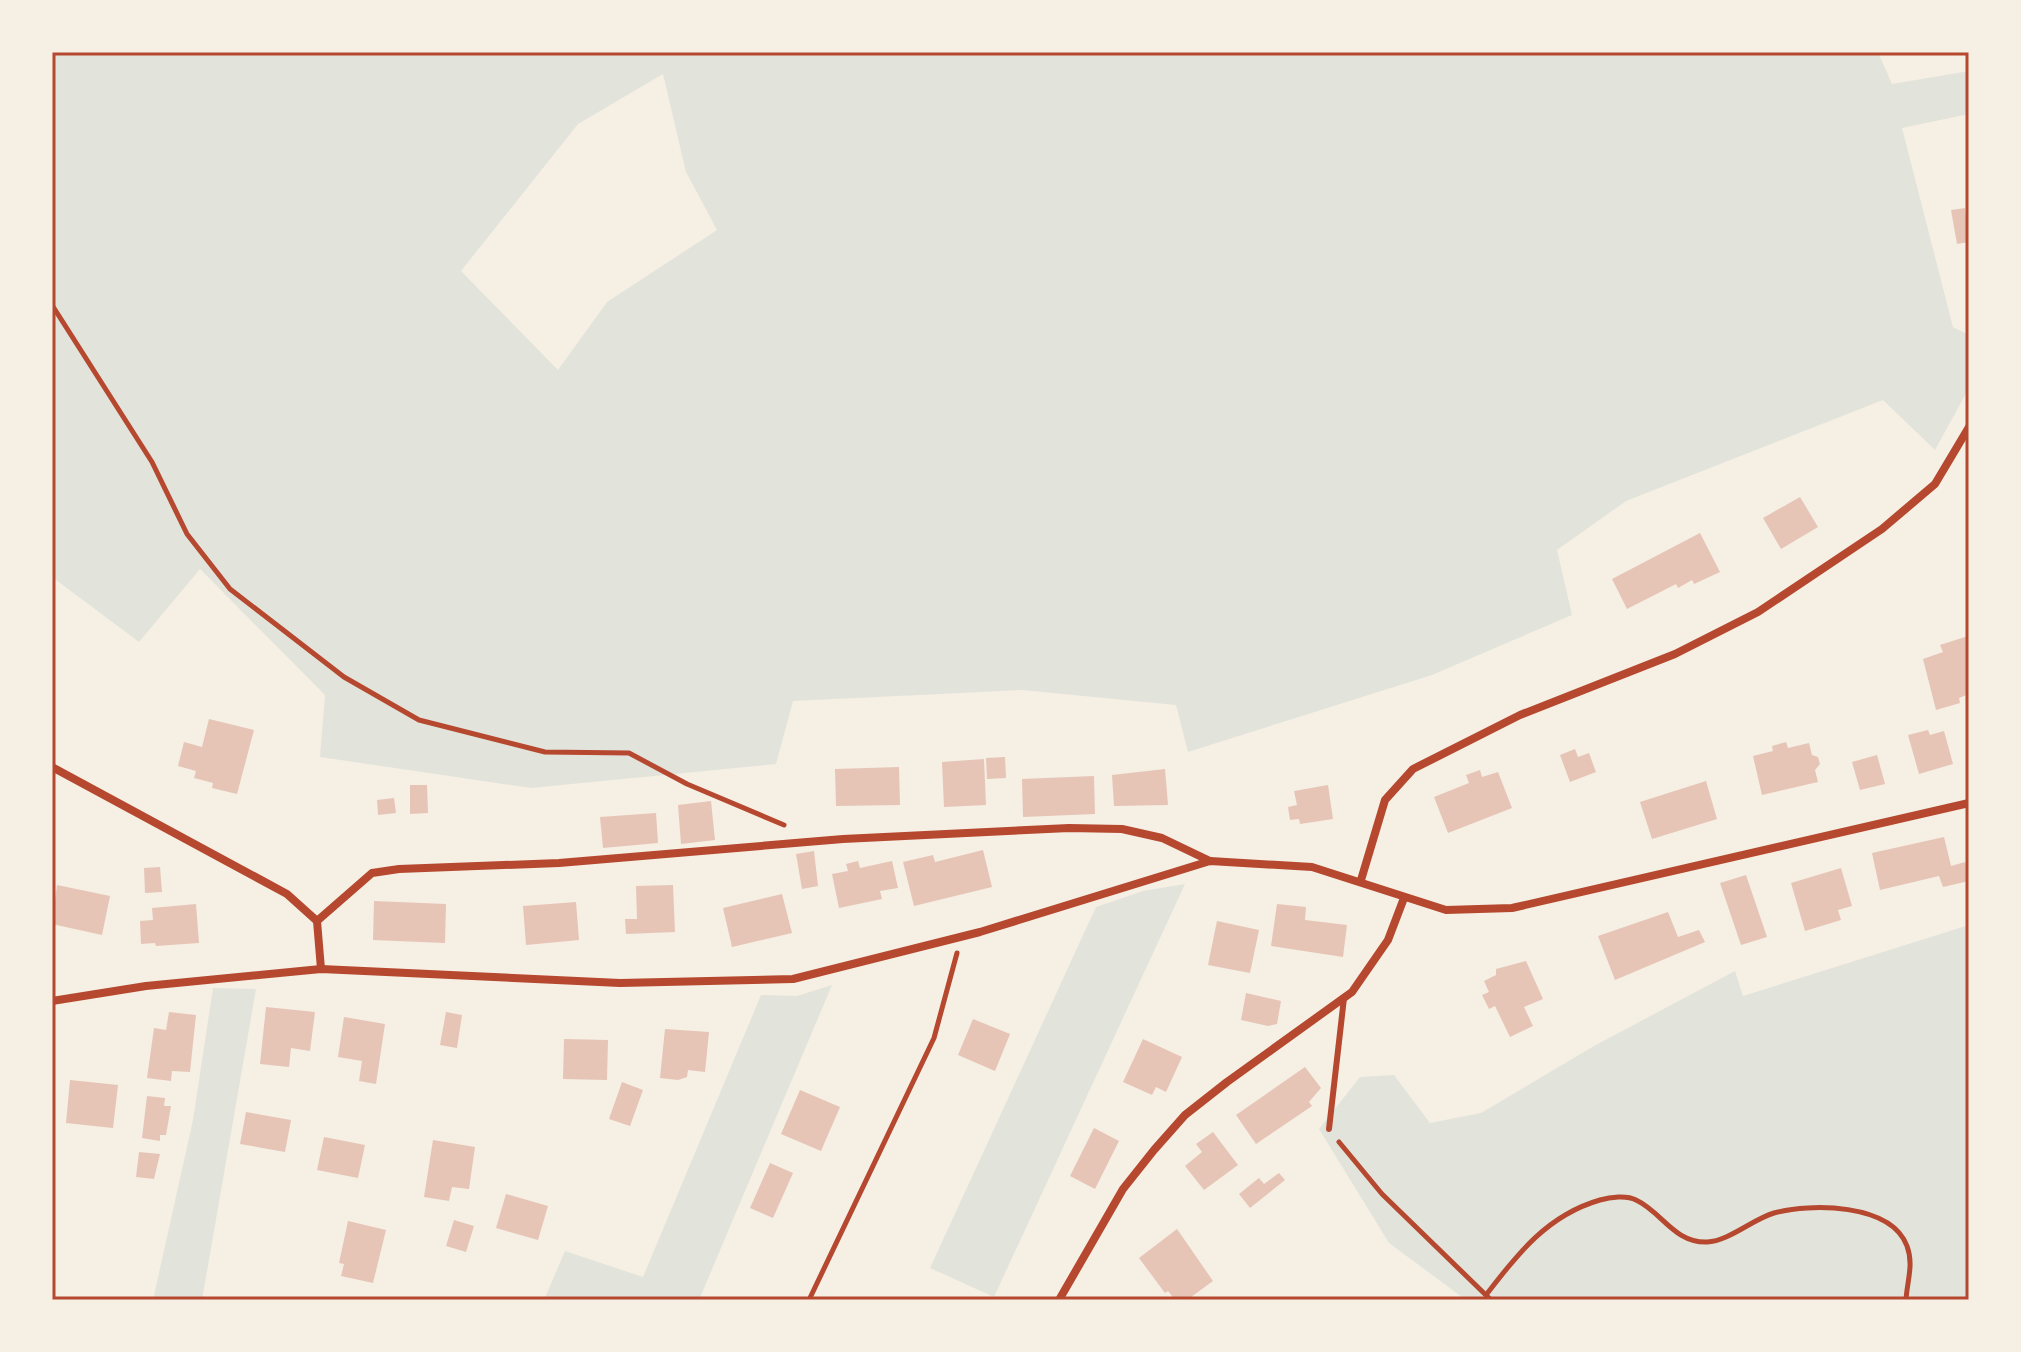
<svg xmlns="http://www.w3.org/2000/svg" width="2021" height="1352" viewBox="0 0 2021 1352" font-family="Roboto,sans-serif">
	<style>
		.green { fill: #e2e4dc; fill-rule: evenodd }
		.building { fill: #e6c5b7 }
		.lines { fill: none; stroke-linecap: round; stroke-linejoin: round }
		.path { stroke: #b5482f; stroke-width: 5 }
		.service { stroke: #b5482f; stroke-width: 6 }
		.minor { stroke: #b5482f; stroke-width: 8 }
		.neatline { fill: none; stroke: #b5482f; stroke-width: 3 }
	</style>
	<rect width="100%" height="100%" fill="#f6efe4"/>
	<g class="green">
		<path d="M52,52H1878L1892,84L1969,71V114L1902,128L1953,327L1969,335V388L1935,450L1883,400L1626,501L1557,550L1572,615L1432,675L1188,752L1176,705L1022,690L793,701L776,764L531,788L320,757L325,695L200,569L139,642L52,577ZM663,74L686,172L717,230L607,302L558,370L461,271L578,124Z"/>
		<polygon points="1185,884 994,1297 930,1268 1096,907 1143,891"/>
		<polygon points="1969,925 1969,1300 1466,1300 1389,1243 1319,1129 1360,1077 1394,1075 1430,1123 1481,1113 1594,1046 1735,971 1743,996"/>
		<polygon points="832,985 699,1300 544,1300 565,1251 643,1277 761,995 797,996"/>
		<polygon points="213,988 256,989 202,1300 153,1300 193,1120"/>
	</g>
	<g class="building">
		<polygon points="1965,208 1969,242 1957,244 1951,210"/>
		<polygon points="1800,497 1818,527 1781,549 1763,518"/>
		<polygon points="1700,533 1720,572 1694,584 1692,580 1678,588 1676,584 1627,609 1612,579"/>
		<polygon points="1968,636 1969,694 1959,698 1960,703 1936,710 1923,659 1943,652 1940,645"/>
		<polygon points="209,719 254,730 237,794 212,788 213,783 194,778 196,771 178,766 184,742 202,747"/>
		<polygon points="1928,730 1930,735 1944,731 1953,764 1919,774 1908,735"/>
		<polygon points="1786,742 1788,748 1809,743 1812,755 1818,757 1820,764 1815,770 1818,782 1762,795 1753,756 1773,751 1772,746"/>
		<polygon points="1575,749 1578,757 1589,753 1596,772 1570,782 1560,755"/>
		<polygon points="1877,755 1885,784 1860,790 1852,762"/>
		<polygon points="1005,757 1006,778 987,779 986,758"/>
		<polygon points="984,759 986,805 944,807 942,762"/>
		<polygon points="899,767 900,805 836,806 835,769"/>
		<polygon points="1165,769 1168,805 1114,806 1112,775"/>
		<polygon points="1480,770 1482,777 1498,772 1512,808 1448,833 1434,797 1469,783 1466,775"/>
		<polygon points="1094,776 1095,814 1023,817 1022,779"/>
		<polygon points="1706,781 1717,819 1652,839 1640,802"/>
		<polygon points="410,785 427,785 428,813 410,814"/>
		<polygon points="1328,785 1333,819 1300,824 1299,819 1290,820 1288,807 1297,805 1294,791"/>
		<polygon points="394,798 396,813 378,815 377,800"/>
		<polygon points="711,801 715,840 681,844 678,805"/>
		<polygon points="656,813 658,843 603,848 600,817"/>
		<polygon points="1944,837 1951,866 1965,862 1969,881 1943,887 1939,876 1880,890 1872,853"/>
		<polygon points="983,850 992,887 914,906 903,862 933,855 935,862"/>
		<polygon points="814,851 818,886 802,889 796,854"/>
		<polygon points="858,861 860,868 892,861 898,888 880,891 882,899 839,908 832,874 848,871 846,864"/>
		<polygon points="160,867 162,892 145,893 144,868"/>
		<polygon points="1841,868 1852,906 1838,910 1841,920 1805,931 1791,883"/>
		<polygon points="1746,875 1767,937 1741,945 1720,883"/>
		<polygon points="57,885 110,896 102,935 52,924"/>
		<polygon points="673,885 675,932 626,934 625,919 637,919 636,886"/>
		<polygon points="782,894 792,933 732,947 723,908"/>
		<polygon points="374,901 446,904 445,943 373,940"/>
		<polygon points="576,902 579,940 526,945 523,906"/>
		<polygon points="196,904 199,943 156,946 155,943 141,944 140,921 153,920 152,908"/>
		<polygon points="1277,904 1306,907 1305,920 1347,925 1343,957 1271,946"/>
		<polygon points="1668,912 1678,937 1699,930 1705,942 1615,980 1598,936"/>
		<polygon points="1217,921 1259,930 1250,973 1208,965"/>
		<polygon points="1526,961 1543,999 1524,1007 1533,1026 1510,1037 1495,1006 1489,1009 1482,995 1489,992 1484,981 1496,975 1496,969"/>
		<polygon points="1246,993 1281,1001 1277,1024 1268,1026 1241,1020"/>
		<polygon points="266,1007 315,1012 310,1051 291,1048 289,1067 260,1064"/>
		<polygon points="169,1012 196,1015 190,1072 172,1071 171,1081 147,1078 154,1028 166,1030"/>
		<polygon points="446,1012 462,1015 457,1048 440,1045"/>
		<polygon points="344,1017 385,1024 376,1084 359,1081 362,1061 338,1057"/>
		<polygon points="973,1019 1010,1034 995,1071 958,1055"/>
		<polygon points="665,1029 709,1032 705,1072 688,1070 687,1077 678,1080 660,1078"/>
		<polygon points="564,1039 608,1040 607,1080 563,1079"/>
		<polygon points="1143,1039 1182,1057 1166,1092 1156,1087 1152,1095 1123,1082"/>
		<polygon points="1305,1067 1321,1088 1309,1102 1312,1106 1256,1144 1236,1115"/>
		<polygon points="70,1080 118,1085 113,1128 66,1123"/>
		<polygon points="622,1082 643,1090 630,1126 609,1119"/>
		<polygon points="800,1090 840,1107 821,1151 781,1134"/>
		<polygon points="147,1096 165,1098 164,1106 171,1106 166,1135 160,1135 160,1141 142,1138"/>
		<polygon points="246,1112 291,1120 285,1152 240,1144"/>
		<polygon points="1094,1128 1119,1141 1095,1189 1070,1176"/>
		<polygon points="1213,1132 1238,1165 1204,1190 1185,1166 1202,1152 1196,1144"/>
		<polygon points="324,1137 365,1145 358,1178 317,1170"/>
		<polygon points="433,1140 475,1147 469,1189 452,1187 449,1201 424,1197"/>
		<polygon points="139,1152 160,1154 154,1179 136,1177"/>
		<polygon points="770,1163 793,1173 773,1218 750,1208"/>
		<polygon points="1279,1173 1285,1180 1250,1208 1239,1194 1259,1178 1264,1184"/>
		<polygon points="506,1194 548,1206 538,1240 496,1228"/>
		<polygon points="454,1220 474,1226 466,1252 446,1246"/>
		<polygon points="348,1221 386,1230 373,1283 341,1276 344,1264 339,1263"/>
		<polygon points="1177,1229 1213,1281 1187,1300 1175,1300 1168,1291 1165,1293 1139,1258"/>
	</g>
	<g class="lines">
		<g class="path">
			<polyline points="52,305 152,462 187,534 230,589 344,677 419,720 545,752 629,753 687,784 784,825"/>
			<polyline points="1339,1142 1382,1194 1491,1300"/>
			<path d="M1486,1295C1518,1253 1548,1215 1600,1200C1610,1197 1627,1195 1636,1200C1662,1212 1674,1243 1707,1242C1729,1241 1753,1219 1774,1213C1810,1203 1891,1203 1907,1246C1914,1265 1907,1281 1906,1300"/>
			<polyline points="809,1300 934,1038 957,953"/>
		</g>
		<polyline class="service" points="1329,1129 1344,998"/>
		<g class="minor">
			<polyline points="52,767 287,894 317,921 321,969"/>
			<polyline points="1361,880 1385,800 1413,769 1520,715 1675,654 1758,612 1882,529 1935,484 1969,427"/>
			<polyline points="317,921 372,873 399,869 559,863 843,839 1069,828 1122,829 1162,838 1210,861"/>
			<polyline points="52,1001 146,986 321,969 620,983 793,979 980,932 1210,861 1312,867 1446,910 1512,908 1969,803"/>
			<polyline points="1059,1300 1123,1189 1154,1150 1185,1115 1227,1082 1352,992 1388,940 1404,898"/>
		</g>
	</g>
	<rect width="2021" height="1352" fill="none" stroke="#f6efe4" stroke-width="108"/>
	<rect x="54" y="54" width="1913" height="1244" class="neatline"/>
</svg>
